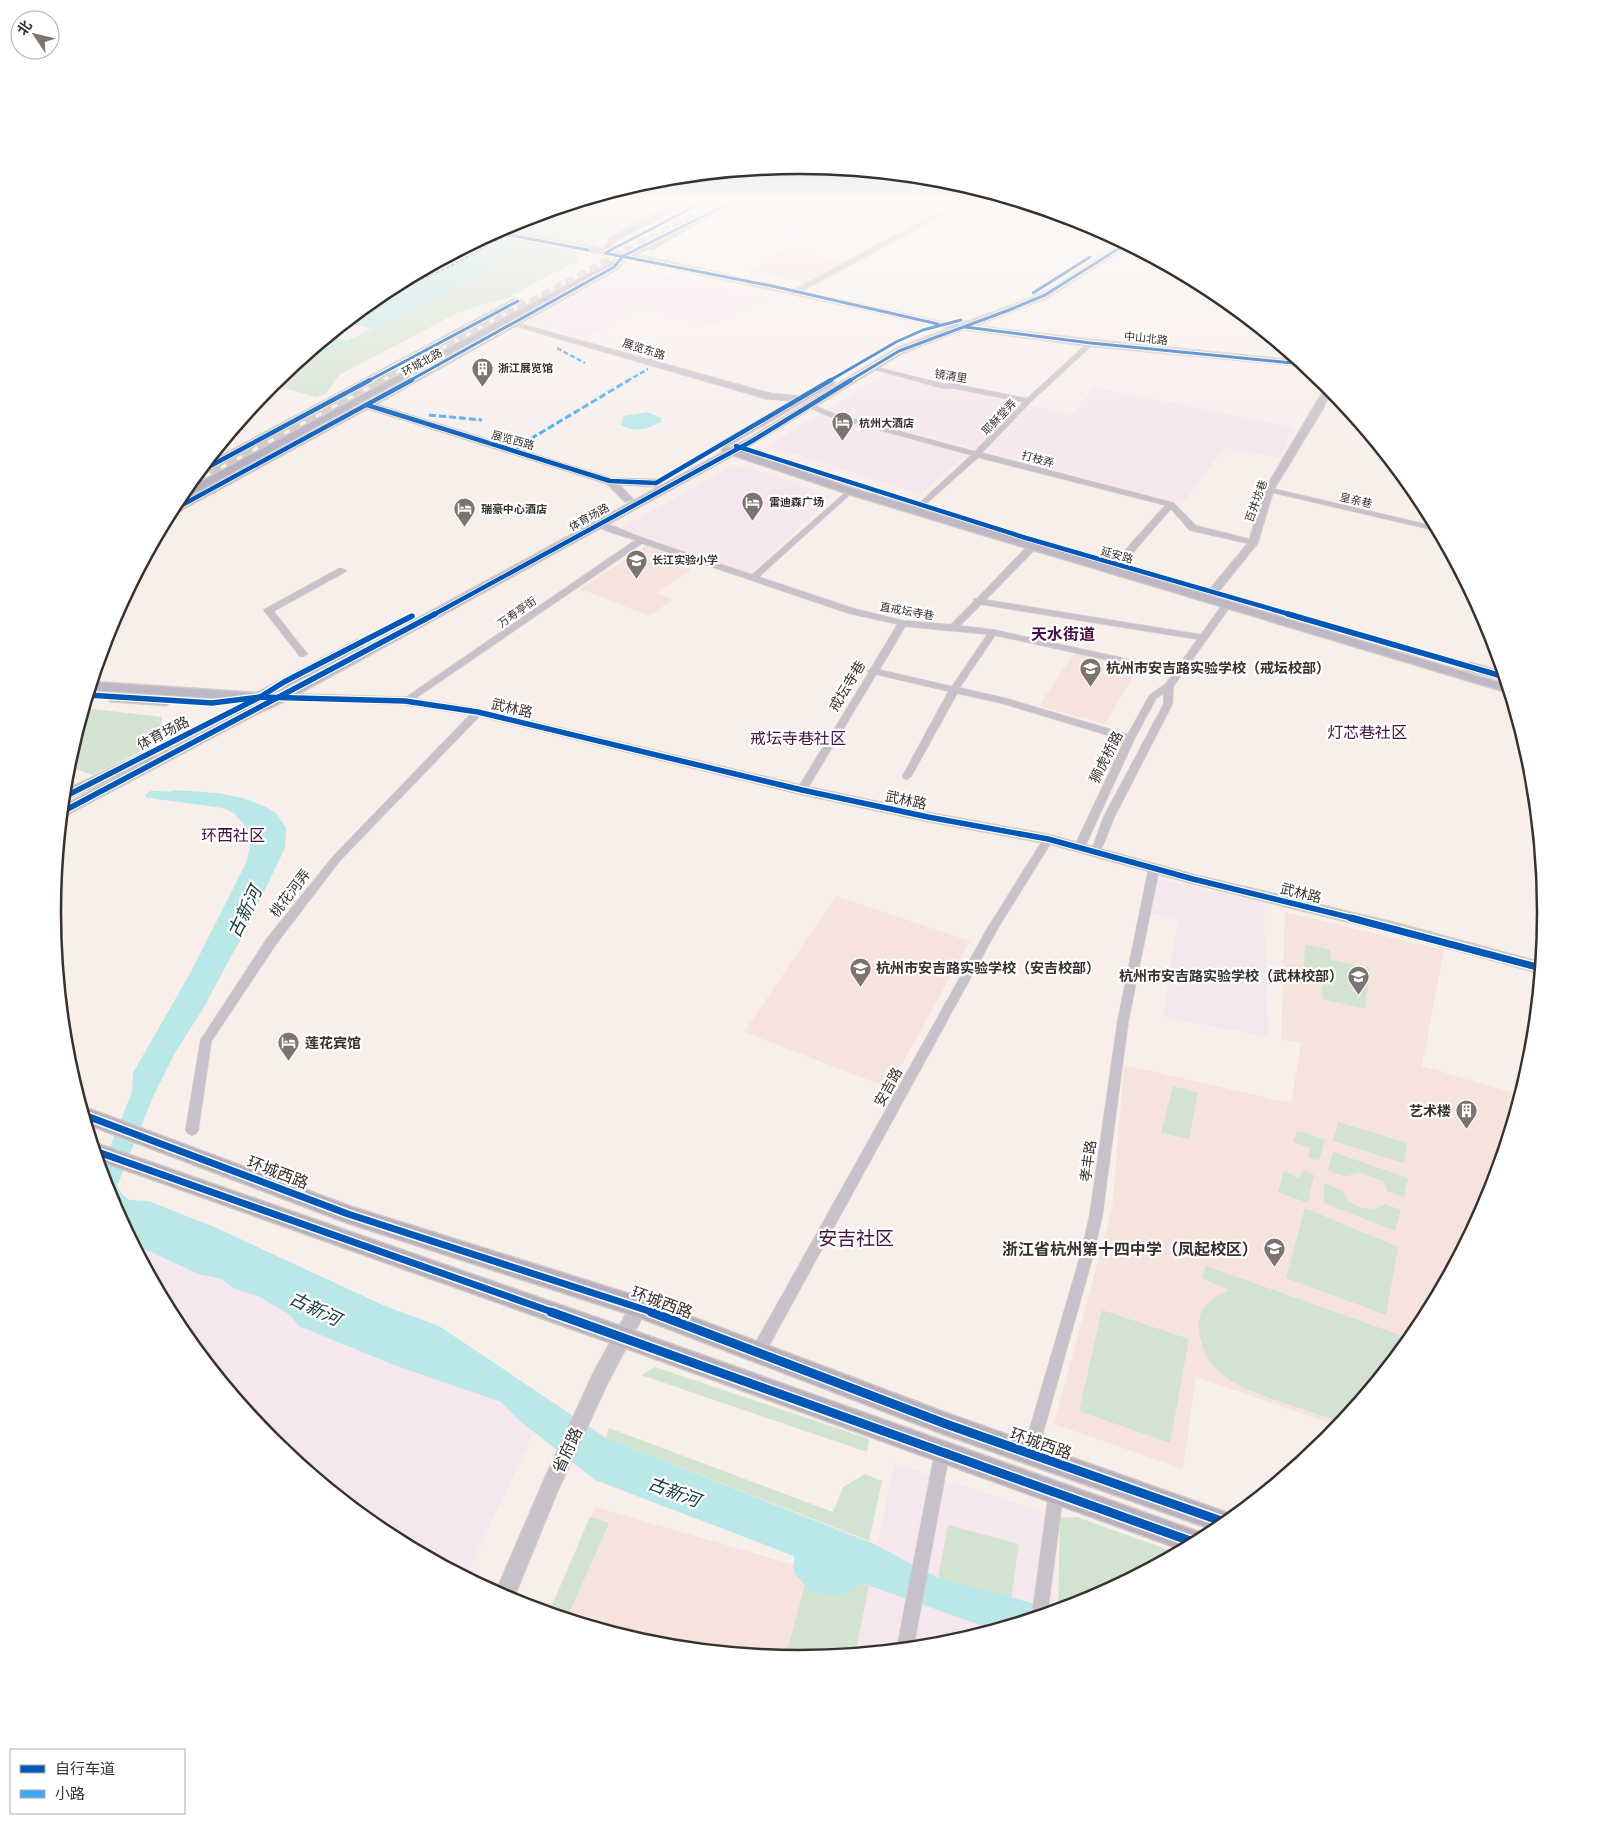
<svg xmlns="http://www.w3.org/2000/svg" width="1599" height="1824" viewBox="0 0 1599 1824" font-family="'Times New Roman','Noto Sans SC',serif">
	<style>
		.commercial { fill: #f6e7ee }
		.education { fill: #f6e3de }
		.green { fill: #d3e3d1 }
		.water { fill: #bae7e8 }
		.pier { fill: #f8efeb }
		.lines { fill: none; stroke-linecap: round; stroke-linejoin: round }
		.canal { fill: #bae7e8; fill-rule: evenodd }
		.ferry { stroke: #163839; stroke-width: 1; stroke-dasharray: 3 2.5; stroke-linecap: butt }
		.trunk-tunnel-far1 { stroke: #d2c9c5; stroke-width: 9; stroke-dasharray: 9 4.5; stroke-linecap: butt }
		.trunk-tunnel { stroke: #d2c9c5; stroke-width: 12; stroke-dasharray: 12 6; stroke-linecap: butt }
		.minor-casing { stroke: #d1cac6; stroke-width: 2 }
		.tertiary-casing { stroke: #d1cac6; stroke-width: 3 }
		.secondary-casing { stroke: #d1cac6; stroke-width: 3 }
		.primary-casing { stroke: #d1cac6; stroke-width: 3 }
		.trunk-casing { stroke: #d1cac6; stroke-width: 2 }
		.minor { fill: #c7c1cc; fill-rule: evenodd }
		.tertiary { fill: #c7c1cc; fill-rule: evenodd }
		.secondary { fill: #beb7c5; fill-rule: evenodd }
		.primary { fill: #b7b0bf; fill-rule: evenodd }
		.trunk { fill: #b4acbc; fill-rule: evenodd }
		.quiet-far1 { stroke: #3fa9f5; stroke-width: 2.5; stroke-dasharray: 5 2.5; stroke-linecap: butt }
		.quiet { stroke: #3fa9f5; stroke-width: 3; stroke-dasharray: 7 3; stroke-linecap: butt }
		.cycleway-far4-casing { stroke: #fff; stroke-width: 5 }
		.cycleway-far3-casing { stroke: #fff; stroke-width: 6 }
		.cycleway-far2-casing { stroke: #fff; stroke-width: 8 }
		.cycleway-far1-casing { stroke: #fff; stroke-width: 10 }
		.cycleway-casing { stroke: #fff; stroke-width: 12 }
		.cycleway-far4 { stroke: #0057b8; stroke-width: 3 }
		.cycleway-far3 { stroke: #0057b8; stroke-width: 4.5 }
		.cycleway-far2 { stroke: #0057b8; stroke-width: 5.5 }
		.cycleway-far1 { stroke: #0057b8; stroke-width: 7 }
		.cycleway { stroke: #0057b8; stroke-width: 9 }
		.labels { text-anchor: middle; stroke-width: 4.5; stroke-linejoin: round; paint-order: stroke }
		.far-street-label { font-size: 11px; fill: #38322f; stroke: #fff }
		.far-poi-label { font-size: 11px; font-weight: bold; fill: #38322f; stroke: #fff; text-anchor: start }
		.poi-label { font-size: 14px; font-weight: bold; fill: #38322f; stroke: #fff; text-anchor: start }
		.street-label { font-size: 14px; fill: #38322f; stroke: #fff }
		.far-district-label { font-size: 16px; font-weight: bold; fill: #451241; stroke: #fff }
		.quarter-label { font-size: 16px; fill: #451241; stroke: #fff }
		.near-street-label { font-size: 16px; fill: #38322f; stroke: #fff }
		.near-poi-label { font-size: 16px; font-weight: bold; fill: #38322f; stroke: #fff; text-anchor: end }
		.near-water-label { font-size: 18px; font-style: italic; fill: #163839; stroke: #fff }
		.near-quarter-label { font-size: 19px; fill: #451241; stroke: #fff }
		.rim { fill: none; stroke: #38322f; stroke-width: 2.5 }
	</style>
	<rect width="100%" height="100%" fill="#f8efeb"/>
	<g class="commercial">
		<polygon points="749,201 869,201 839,219 801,235 724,216"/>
		<polygon points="625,269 637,269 774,298 717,323 708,324 637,308 583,338 529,322"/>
		<polygon points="886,373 941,388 951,387 1072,414 1095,387 1293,427 1280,458 1224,447 1183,504 971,447 913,433 911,435 827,410"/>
		<polygon points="819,413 966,455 921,494 770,446"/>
		<polygon points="748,467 832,496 749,575 621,528 727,469"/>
		<polygon points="1157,879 1260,902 1264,907 1268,1037 1163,1017 1178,920 1151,913"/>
		<polygon points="129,1234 174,1257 508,1396 534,1432 466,1576 384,1533 271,1440 178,1327"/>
		<polygon points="894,1463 1060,1518 1052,1612 945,1645 799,1659 785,1658 869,1586"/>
	</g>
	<g class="education">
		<polygon points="785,249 844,261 805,282 750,271"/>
		<polygon points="653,541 687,553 673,563 691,570 657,593 672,600 649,616 580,589"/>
		<polygon points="1074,653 1139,667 1105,724 1039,706"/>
		<polygon points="836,896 970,941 889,1088 744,1032"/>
		<polygon points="1285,912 1444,950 1422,1066 1521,1095 1490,1198 1420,1327 1339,1426 1196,1377 1183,1469 1054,1424 1112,1209 1124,1065 1291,1103 1301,1043 1281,1039"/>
		<polygon points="595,1507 809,1569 785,1658 653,1645 548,1613"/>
	</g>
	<g class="green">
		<polygon points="624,201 675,201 674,204 575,253 578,256 578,260 509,297 459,312 339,375 326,394 316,397 271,384 279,378 303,366 298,364 406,314 486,271 520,244"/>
		<polygon points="84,708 162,717 160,742 93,775 67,766"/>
		<polygon points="1305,944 1330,950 1331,960 1370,968 1365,1009 1323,999 1322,983 1303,981"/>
		<polygon points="1173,1086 1198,1093 1189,1139 1161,1133"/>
		<polygon points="1338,1122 1407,1143 1404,1163 1333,1141"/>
		<polygon points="1297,1132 1306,1133 1325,1140 1319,1161 1308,1157 1311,1148 1293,1142"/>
		<polygon points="1333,1152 1408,1178 1404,1197 1387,1191 1384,1181 1358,1172 1346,1177 1328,1170"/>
		<polygon points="1303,1170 1314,1175 1308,1203 1278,1192 1284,1171 1299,1178"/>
		<polygon points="1324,1183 1343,1191 1349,1202 1362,1208 1376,1209 1385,1204 1401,1210 1395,1231 1324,1203"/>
		<polygon points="1305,1208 1398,1247 1386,1315 1286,1278"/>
		<path d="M1206,1266L1411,1339L1342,1423C1323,1416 1304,1409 1284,1403C1245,1389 1202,1377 1199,1328C1197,1307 1213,1297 1229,1290L1201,1278Z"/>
		<polygon points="1102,1310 1189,1339 1170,1443 1079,1411"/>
		<polygon points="655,1367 869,1439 867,1452 641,1375"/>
		<polygon points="609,1428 833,1512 843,1487 865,1474 882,1481 869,1541 606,1438"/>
		<polygon points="590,1517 609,1523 567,1618 549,1613"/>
		<polygon points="1077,1517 1177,1553 1085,1602 1058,1610 1060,1518"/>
		<polygon points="948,1525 1019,1544 1011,1599 938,1578"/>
		<polygon points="816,1566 869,1586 855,1654 799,1659 785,1658 809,1569"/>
	</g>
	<g class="water">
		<polygon points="584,201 624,201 520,244 486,271 406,314 290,368 385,291 514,222"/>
		<path d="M647,412L661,418V422C649,428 635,434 621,425L623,416Z"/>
		<polygon points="174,790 217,793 243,798 264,806 276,813 286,828 285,848 247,927 204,1007 175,1053 153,1097 117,1186 122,1194 129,1200 148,1201 212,1226 385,1306 439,1326 606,1438 874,1544 938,1578 1058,1610 994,1630 862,1583 840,1596 812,1593 794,1573 794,1556 595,1480 520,1421 501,1402 394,1365 299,1326 290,1315 260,1297 233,1288 222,1279 198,1274 134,1244 109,1198 101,1169 132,1092 133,1073 192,970 246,863 251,841 245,826 235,814 223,808 156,799"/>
	</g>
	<polygon class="pier" points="347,322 371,329 347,341 330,336"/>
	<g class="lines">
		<polygon class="canal" points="151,791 183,792 189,796 183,800 147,798 145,795"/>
		<g class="ferry">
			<polyline points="510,232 545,216 589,201"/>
			<polyline points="371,302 447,268 505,236"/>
		</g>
		<g class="trunk-tunnel-far1">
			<polyline points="424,361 632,248 724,201"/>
			<polyline points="375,381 432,351"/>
		</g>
		<polyline class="trunk-tunnel" points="193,479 378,380"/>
		<defs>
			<g id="minor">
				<polygon points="1089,342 1094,343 1030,402 981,453 1173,503 1196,526 1256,541 1256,545 1190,530 1171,508 1120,567 1114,567 1114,563 1166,505 978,457 923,506 919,506 919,504 972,455 830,416 807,406 812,405 834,414 975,452 1024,402 954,388 943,388 870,368 870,366 943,384 954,384 1027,399"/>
				<polygon points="1269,488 1436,527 1439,531 1267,491 1267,489"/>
				<path d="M850,489L852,490V492L758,577L854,609L903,621L951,625L974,602V599H977L1029,545H1032L1036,547L1035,549L985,600L1201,635L1224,603H1230L1231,605L1173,686L1172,704L1114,817L1099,854H1093L1091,852L1104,817L1164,704V693L1156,698L1134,739L1084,848L1079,851L1074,848L1125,740L1002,703L957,693L911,776L907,779L904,778L903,776L949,691L876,674L805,792H799L797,790L869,673L868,671L871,669L898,624L849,613L642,543L408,703H402L401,701L636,540L605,530L598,524V522C603,521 626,532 634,535C673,549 712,562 752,575ZM981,604L1198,639L1176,670L993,630L959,626ZM905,626L988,634L952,687L879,670ZM995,635L1173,674L1166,684L1150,695L1128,735L1007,699L959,688Z"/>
				<polygon points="339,569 342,569 346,571 273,611 307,654 303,656 300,656 264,610"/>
				<polygon points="478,709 482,712 481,714 340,860 275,945 211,1041 198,1130 196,1133 192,1135 188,1133 186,1130 201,1040 267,939 334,856 475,710"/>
				<polygon points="1048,836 1053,839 997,929 763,1356 758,1358 753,1356 751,1352 753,1348 988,928 1045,837"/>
				<polygon points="1154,865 1159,868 1128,1021 1102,1215 1094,1251 1037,1453 1035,1458 1030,1460 1025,1458 1023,1453 1082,1251 1090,1215 1118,1021 1149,868"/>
				<polygon points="942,1446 947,1448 949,1453 913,1648 897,1649 935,1453 937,1448"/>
				<polygon points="1056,1486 1061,1488 1063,1493 1047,1614 1032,1618 1049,1493 1051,1488"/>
			</g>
			<g id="tertiary">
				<polygon points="959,201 966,201 799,292 794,291"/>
				<polygon points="989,201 999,201 1068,217 1066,218"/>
				<polygon points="511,322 770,394 800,397 804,399 800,401 766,398 511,324"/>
				<polygon points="1328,384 1332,388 1322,409 1273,490 1257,543 1215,595 1209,595 1209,591 1249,543 1265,490"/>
				<polygon points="364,403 370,403 611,479 656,480 660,483 656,486 618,484 632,499 625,501 607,483 364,407"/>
				<polygon points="283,694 405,698 478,709 802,786 928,813 1048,835 1193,875 1398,924 1541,963 1541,973 1398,934 1193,883 1048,843 928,821 802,794 478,715 405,704 279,699 278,697"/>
				<polygon points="639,1300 645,1302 647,1307 607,1383 557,1491 512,1601 496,1593 497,1590 545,1479 595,1371 633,1302"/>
			</g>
			<g id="secondary">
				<polygon points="498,230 646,257 939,322 961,324 1025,301 1053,288 1124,242 1129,245 1048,297 973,326 1091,340 1300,361 1306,366 1091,346 963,329 902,353 740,451 854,489 1507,685 1510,693 997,539 846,493 733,455 287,700 254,715 62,817 63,806 246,709 279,694 724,452 722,450 724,448 731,448 749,439 896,349 951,328 626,258 617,269 370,407 175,513 169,514 174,505 364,403 611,265 619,256 492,234"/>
				<polygon points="515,299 522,301 203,474 197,474 205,465"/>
				<polygon points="830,379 834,382 833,384 725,447 719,447 717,445"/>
				<polygon points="358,640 362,641 364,644 362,647 248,707 242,703 244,700 90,690 92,682 257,693"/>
				<polygon points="1470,663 1504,673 1506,680 1466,670 1464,667"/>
				<polygon points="114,694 166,697 172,701 166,705 110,701 108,698"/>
				<polygon points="148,751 155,755 153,758 63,801 64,791"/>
			</g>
			<g id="primary">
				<polygon points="729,201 738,201 527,312 182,500 176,501 184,491 521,309"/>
				<polygon points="84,1107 349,1206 639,1297 946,1413 1236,1516 1217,1531 946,1435 638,1317 348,1223 87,1124 82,1108"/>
				<polygon points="95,1143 623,1327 1196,1531 1205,1534 1206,1538 1183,1550 623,1347 98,1160 93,1144"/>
			</g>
			<g id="trunk">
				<polygon points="678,201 686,201 681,207 698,201 708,201 680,213 673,211 616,241 608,255 602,255 601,253 610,237"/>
				<polygon points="1007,201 1015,201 1028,204 1011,203"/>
				<polygon points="723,203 730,205 652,250 645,248"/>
			</g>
		</defs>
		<use href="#minor" class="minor-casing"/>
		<use href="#tertiary" class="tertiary-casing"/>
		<use href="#secondary" class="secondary-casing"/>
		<use href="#primary" class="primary-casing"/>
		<use href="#trunk" class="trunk-casing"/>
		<use href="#minor" class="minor"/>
		<use href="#tertiary" class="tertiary"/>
		<use href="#secondary" class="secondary"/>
		<use href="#primary" class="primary"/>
		<use href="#trunk" class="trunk"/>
		<g class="quiet-far1">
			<polyline points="557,348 585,363"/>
			<polyline points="627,381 648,369"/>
		</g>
		<g class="quiet">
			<polyline points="429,415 482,420"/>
			<polyline points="515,451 527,441 629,380"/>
		</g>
		<defs>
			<g id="cycleway-far4">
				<polyline points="494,232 588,250"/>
				<polyline points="605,253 772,286 938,324"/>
				<polyline points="605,253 705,201"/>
				<polyline points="1033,293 1090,257"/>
				<polyline points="965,327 1091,343 1303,364"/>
				<polyline points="368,381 518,301"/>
				<polyline points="409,381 614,267 623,256 734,201"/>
				<polyline points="829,381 896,342 923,330 961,320"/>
				<polyline points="849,381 899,351 1009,310 1045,295 1126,244"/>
			</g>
			<g id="cycleway-far3">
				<polyline points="367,405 610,481 656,483"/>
				<polyline points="736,446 1026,538 1292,615"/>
				<polyline points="199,472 370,380"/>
				<polyline points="656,483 831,380"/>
				<polyline points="171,511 412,380"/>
				<polyline points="433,615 752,441 851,380"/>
			</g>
			<g id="cycleway-far2">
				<polyline points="1288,614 1505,677"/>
				<polyline points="88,695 212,703 260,697 405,701 478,712 802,790 928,817 1048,839 1193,879 1356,919"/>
				<polyline points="64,797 260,697 284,682 412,616"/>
				<path d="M62,812C186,746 311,681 435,614"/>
			</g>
			<g id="cycleway-far1">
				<polyline points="1351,918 1541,968"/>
				<polyline points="84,1115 348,1214 655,1313"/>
				<polyline points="95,1151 555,1313"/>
			</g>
			<g id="cycleway">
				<polyline points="551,1312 1196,1543"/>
				<polyline points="651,1312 946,1424 1227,1523"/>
			</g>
		</defs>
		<use href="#cycleway-far4" class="cycleway-far4-casing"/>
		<use href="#cycleway-far3" class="cycleway-far3-casing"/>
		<use href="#cycleway-far2" class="cycleway-far2-casing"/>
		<use href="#cycleway-far1" class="cycleway-far1-casing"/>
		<use href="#cycleway" class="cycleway-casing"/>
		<use href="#cycleway-far4" class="cycleway-far4"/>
		<use href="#cycleway-far3" class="cycleway-far3"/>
		<use href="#cycleway-far2" class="cycleway-far2"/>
		<use href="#cycleway-far1" class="cycleway-far1"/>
		<use href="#cycleway" class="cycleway"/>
	</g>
	<linearGradient id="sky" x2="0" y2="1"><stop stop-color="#95c8e8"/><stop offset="0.44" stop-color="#fcf8f6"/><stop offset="1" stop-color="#fcf8f6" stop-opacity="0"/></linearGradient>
	<rect width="1599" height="456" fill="url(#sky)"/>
	<defs>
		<symbol id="building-pin" viewBox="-11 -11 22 30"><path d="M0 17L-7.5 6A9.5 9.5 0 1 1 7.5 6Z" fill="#7b7471" stroke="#fff"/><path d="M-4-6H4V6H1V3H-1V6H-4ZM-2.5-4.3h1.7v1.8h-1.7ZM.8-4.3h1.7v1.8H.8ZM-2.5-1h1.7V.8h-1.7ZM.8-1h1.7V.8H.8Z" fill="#fff"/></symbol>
		<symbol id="hotel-pin" viewBox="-11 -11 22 30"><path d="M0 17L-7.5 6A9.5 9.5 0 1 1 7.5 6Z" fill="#7b7471" stroke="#fff"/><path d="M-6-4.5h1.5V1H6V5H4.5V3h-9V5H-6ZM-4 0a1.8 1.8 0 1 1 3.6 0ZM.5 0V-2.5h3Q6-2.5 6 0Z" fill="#fff"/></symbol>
		<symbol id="school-pin" viewBox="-11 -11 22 30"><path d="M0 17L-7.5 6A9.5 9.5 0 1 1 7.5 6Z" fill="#7b7471" stroke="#fff"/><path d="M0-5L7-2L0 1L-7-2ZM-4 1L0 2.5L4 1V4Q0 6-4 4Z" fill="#fff"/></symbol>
	</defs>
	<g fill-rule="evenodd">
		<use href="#building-pin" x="470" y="356" width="25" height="34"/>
		<use href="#hotel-pin" x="830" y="410" width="25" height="34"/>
		<use href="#hotel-pin" x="740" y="490" width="25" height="34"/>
		<use href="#hotel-pin" x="452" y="496" width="25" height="34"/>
		<use href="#school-pin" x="624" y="548" width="25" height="34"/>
		<use href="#school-pin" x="1078" y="656" width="25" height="34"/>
		<use href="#school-pin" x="848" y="956" width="25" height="34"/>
		<use href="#school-pin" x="1346" y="964" width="25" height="34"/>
		<use href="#hotel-pin" x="276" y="1030" width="25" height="34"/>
		<use href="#building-pin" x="1454" y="1098" width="25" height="34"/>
		<use href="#school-pin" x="1262" y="1236" width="25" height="34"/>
	</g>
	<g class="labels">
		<g class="far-street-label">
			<text transform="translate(1146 338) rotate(6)" y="4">中山北路</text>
			<text transform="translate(644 349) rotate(18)" y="4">展览东路</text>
			<text transform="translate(422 362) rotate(-29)" y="4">环城北路</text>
			<text transform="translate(951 376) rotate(9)" y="4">镜清里</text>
			<text transform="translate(999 417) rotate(-46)" y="4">耶稣堂弄</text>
			<text transform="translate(513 440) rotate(15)" y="4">展览西路</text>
			<text transform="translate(1038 459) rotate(15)" y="4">打枝弄</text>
			<text transform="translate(1356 500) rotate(13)" y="4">皇亲巷</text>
			<text transform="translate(1256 501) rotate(-70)" y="4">百井坊巷</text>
			<text transform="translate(589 517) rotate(-29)" y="4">体育场路</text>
			<text transform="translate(1117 555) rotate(16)" y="4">延安路</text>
			<text transform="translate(907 611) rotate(10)" y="4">直戒坛寺巷</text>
			<text transform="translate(517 612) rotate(-35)" y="4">万寿亭街</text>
		</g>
		<g class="far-poi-label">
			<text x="498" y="372">浙江展览馆</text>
			<text x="859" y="427">杭州大酒店</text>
			<text x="769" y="506">雷迪森广场</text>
			<text x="481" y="513">瑞豪中心酒店</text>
			<text x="652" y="564">长江实验小学</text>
		</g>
		<g class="poi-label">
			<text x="1106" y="673">杭州市安吉路实验学校（戒坛校部）</text>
			<text x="876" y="973">杭州市安吉路实验学校（安吉校部）</text>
			<text x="1343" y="981" text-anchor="end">杭州市安吉路实验学校（武林校部）</text>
			<text x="305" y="1048">莲花宾馆</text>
			<text x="1451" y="1116" text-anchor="end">艺术楼</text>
		</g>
		<g class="street-label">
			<text transform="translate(847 686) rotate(-59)" y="5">戒坛寺巷</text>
			<text transform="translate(512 708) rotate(13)" y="5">武林路</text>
			<text transform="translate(163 733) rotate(-27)" y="5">体育场路</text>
			<text transform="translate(1106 757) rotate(-63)" y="5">狮虎桥路</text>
			<text transform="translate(906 800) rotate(12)" y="5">武林路</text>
			<text transform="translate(290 893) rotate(-52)" y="5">桃花河弄</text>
			<text transform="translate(1301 893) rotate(14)" y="5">武林路</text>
			<text transform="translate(888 1087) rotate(-61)" y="5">安吉路</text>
			<text transform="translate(1088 1161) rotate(-82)" y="5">孝丰路</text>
		</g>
		<g class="far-district-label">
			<text x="1063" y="640">天水街道</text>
		</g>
		<g class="quarter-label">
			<text x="1367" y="738">灯芯巷社区</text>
			<text x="798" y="744">戒坛寺巷社区</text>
			<text x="233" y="841">环西社区</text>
		</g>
		<g class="near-street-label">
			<text transform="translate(278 1172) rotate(21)" y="6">环城西路</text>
			<text transform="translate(662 1302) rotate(20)" y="6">环城西路</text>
			<text transform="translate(1041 1443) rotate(19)" y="6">环城西路</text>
			<text transform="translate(567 1450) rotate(-65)" y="6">省府路</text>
		</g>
		<g class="near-poi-label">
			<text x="1258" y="1255">浙江省杭州第十四中学（凤起校区）</text>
		</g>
		<g class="near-water-label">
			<text transform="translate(245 912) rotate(-64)" y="6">古新河</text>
			<text transform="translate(315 1309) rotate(26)" y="6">古新河</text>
			<text transform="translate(674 1492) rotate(21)" y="6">古新河</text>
		</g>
		<g class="near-quarter-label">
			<text x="856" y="1245">安吉社区</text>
		</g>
	</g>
	<path d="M0 0H1599V1824H0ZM61 912a738 738 0 1 1 1476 0a738 738 0 1 1-1476 0Z" fill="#fff" fill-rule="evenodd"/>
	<path class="rim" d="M61 912a738 738 0 1 1 1476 0a738 738 0 1 1-1476 0Z"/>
	<rect x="10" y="1749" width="175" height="65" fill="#ffffff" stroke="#afadac"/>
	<rect x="20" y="1765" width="25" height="8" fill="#0057b8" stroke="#afadac"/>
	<text x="55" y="1774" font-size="15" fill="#38322f">自行车道</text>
	<rect x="20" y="1790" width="25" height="8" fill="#3fa9f5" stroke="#afadac"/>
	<text x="55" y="1799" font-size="15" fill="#38322f">小路</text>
	<g transform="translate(35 35) rotate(305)"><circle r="24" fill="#ffffff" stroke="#afadac"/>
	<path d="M0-4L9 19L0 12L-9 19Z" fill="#7b7471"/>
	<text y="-8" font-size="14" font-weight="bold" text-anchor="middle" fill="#38322f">北</text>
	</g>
</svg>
